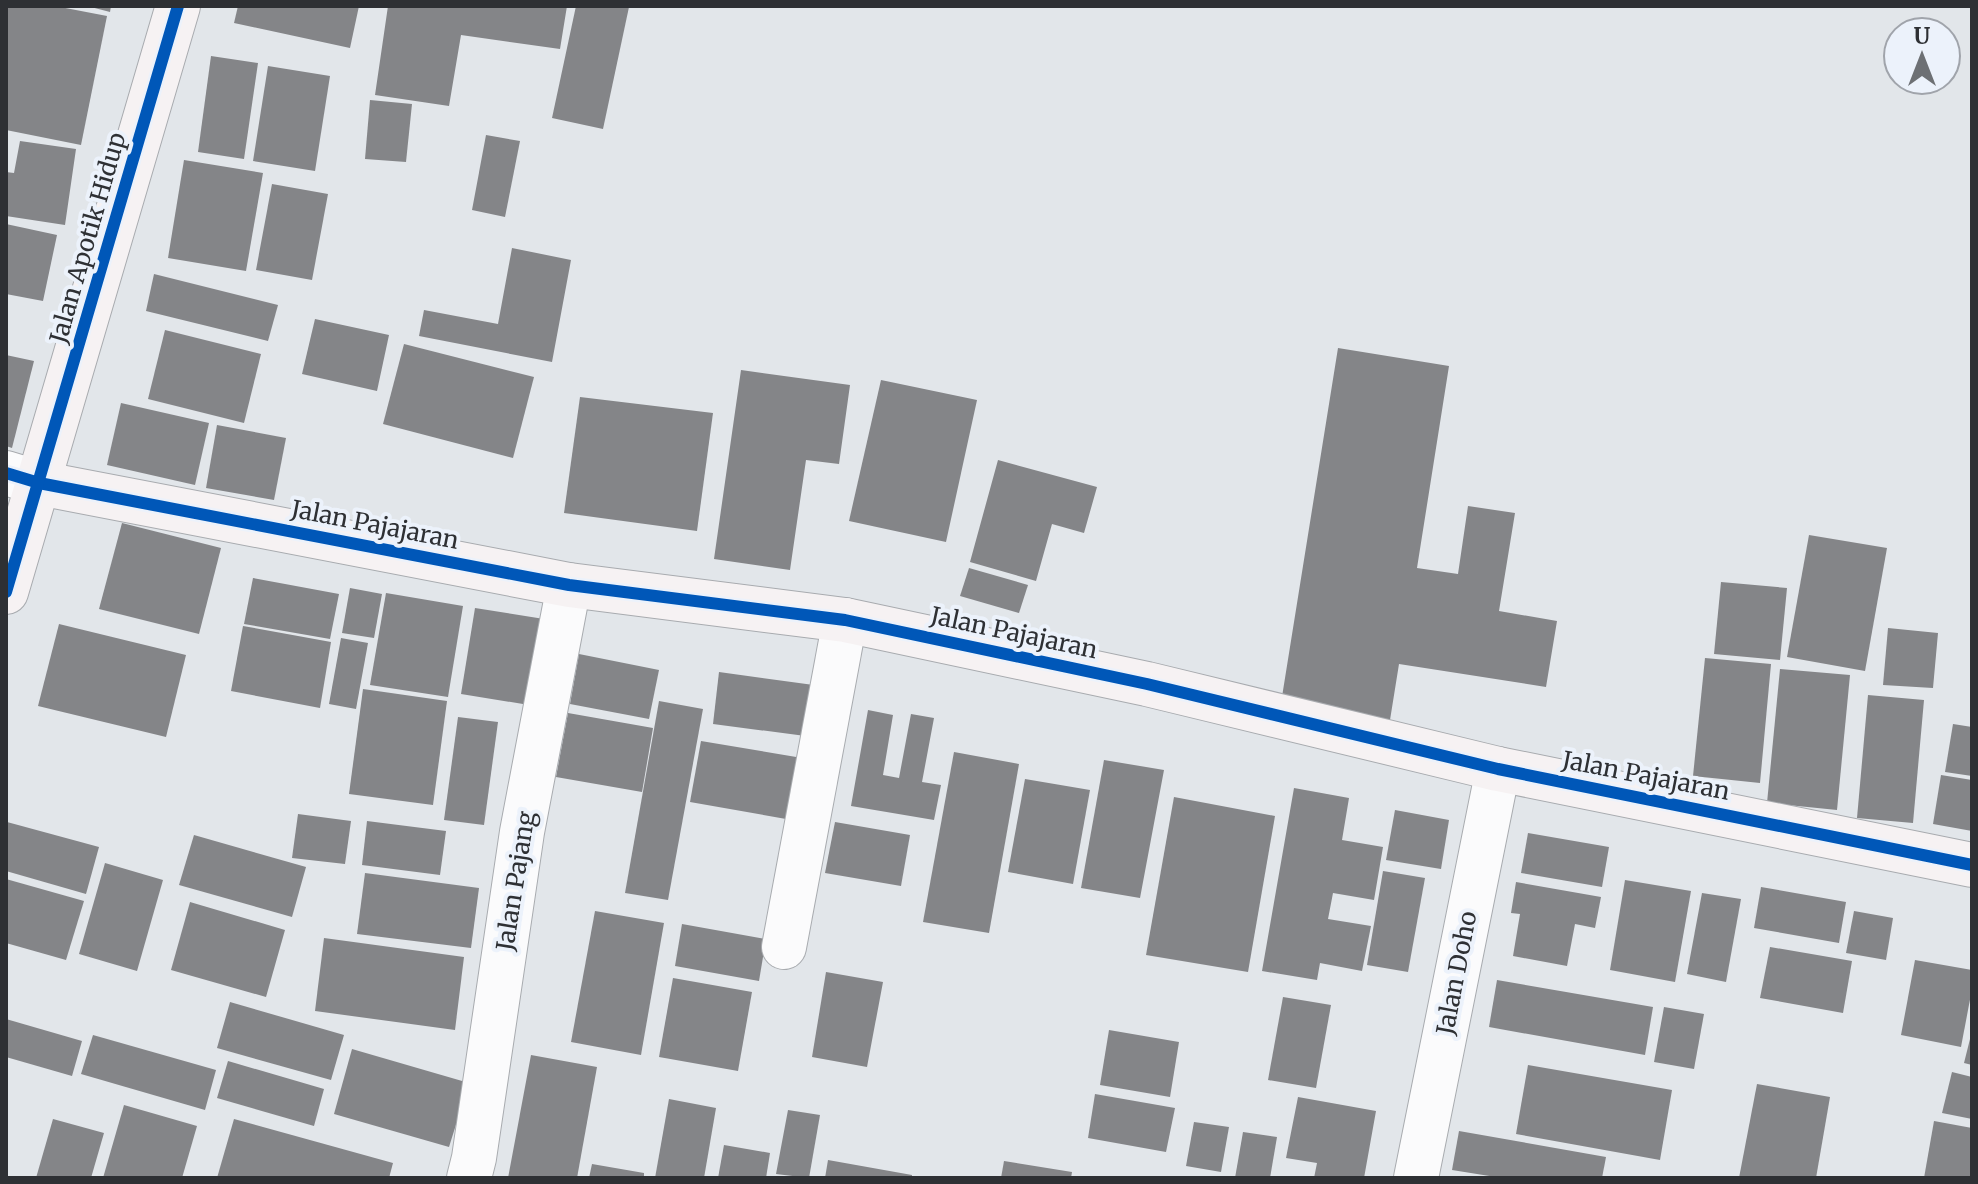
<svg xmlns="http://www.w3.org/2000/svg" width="1978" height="1184" viewBox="0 0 1978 1184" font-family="Merriweather,serif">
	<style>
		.building { fill: #848588 }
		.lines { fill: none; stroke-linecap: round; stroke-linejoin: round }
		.street-casing { stroke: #a8abaf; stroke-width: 46 }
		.secondary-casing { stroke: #a8abaf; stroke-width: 46 }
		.street { stroke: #fbfbfc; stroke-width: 44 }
		.secondary { stroke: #f6f2f3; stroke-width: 44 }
		.cycleway-casing { stroke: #ecf2fb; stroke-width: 17 }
		.cycleway { stroke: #0057b8; stroke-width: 12 }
		.labels { text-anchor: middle; stroke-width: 8; stroke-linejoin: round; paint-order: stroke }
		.street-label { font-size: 24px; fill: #2e3034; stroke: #ecf2fb }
	</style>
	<rect width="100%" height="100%" fill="#e2e6ea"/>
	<g class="building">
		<polygon points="6,6 55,6 107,16 81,145 6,130"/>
		<polygon points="87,6 111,6 110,12"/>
		<polygon points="238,6 359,6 350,48 234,23"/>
		<polygon points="388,6 567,6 560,49 461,35 449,106 375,95"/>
		<polygon points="576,6 629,7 603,129 552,118"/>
		<polygon points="211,56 258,63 244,159 198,152"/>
		<polygon points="268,66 330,76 315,171 253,161"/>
		<polygon points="370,100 412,104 406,162 365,159"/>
		<polygon points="486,135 520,141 505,217 472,210"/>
		<polygon points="20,141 76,149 65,225 6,216 6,172 14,173"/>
		<polygon points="184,160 263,173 246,271 168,258"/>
		<polygon points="272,184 328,194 312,280 256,270"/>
		<polygon points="6,224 57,235 43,301 6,294"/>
		<polygon points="512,248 571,260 552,362 419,336 424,310 498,324"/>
		<polygon points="154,274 278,305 268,341 146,311"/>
		<polygon points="315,319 389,335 377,391 302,374"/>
		<polygon points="165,330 261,354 244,423 148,399"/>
		<polygon points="404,344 534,377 513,458 383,424"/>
		<polygon points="1338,348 1449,366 1417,568 1458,574 1468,506 1515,513 1499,611 1557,621 1546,687 1399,664 1390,720 1281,703"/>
		<polygon points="6,355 34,361 12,448 6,446"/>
		<polygon points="741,370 850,385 839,464 806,460 790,570 714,559"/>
		<polygon points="881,380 977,400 946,542 849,521"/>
		<polygon points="580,397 713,413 697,531 564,513"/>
		<polygon points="121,403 209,423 195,485 107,465"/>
		<polygon points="217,425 286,438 274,500 206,488"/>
		<polygon points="998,460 1097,487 1084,533 1052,524 1036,581 970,562"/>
		<polygon points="122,523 221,548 199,634 99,609"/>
		<polygon points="1809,535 1887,548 1865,671 1787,657"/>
		<polygon points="969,568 1028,585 1019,613 960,596"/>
		<polygon points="253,578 339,594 330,639 244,624"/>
		<polygon points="1721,582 1787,588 1780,660 1714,654"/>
		<polygon points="350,588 382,594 374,638 342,633"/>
		<polygon points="386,593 463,606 448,697 370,685"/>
		<polygon points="475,608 544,619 529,705 461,694"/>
		<polygon points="59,624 186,655 166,737 38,706"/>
		<polygon points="243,626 331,642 320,708 231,691"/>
		<polygon points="1888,628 1938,633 1933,688 1883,685"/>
		<polygon points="341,638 368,643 356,709 329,704"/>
		<polygon points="579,654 659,670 649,719 570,704"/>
		<polygon points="1705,658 1771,664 1760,783 1693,776"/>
		<polygon points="1780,669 1850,675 1837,810 1767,803"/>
		<polygon points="719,672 821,686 813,737 713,724"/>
		<polygon points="363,689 447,701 433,805 349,794"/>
		<polygon points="1868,695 1924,700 1913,823 1857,818"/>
		<polygon points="659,701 703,709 668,900 625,893"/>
		<polygon points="868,710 893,715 883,775 899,778 911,714 934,718 922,782 941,785 934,820 851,806"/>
		<polygon points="568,713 653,728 642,792 556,777"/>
		<polygon points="458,717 498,722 484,825 444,820"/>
		<polygon points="1953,724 1972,727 1972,776 1945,772"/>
		<polygon points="701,741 814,760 803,822 690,802"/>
		<polygon points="954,752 1019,764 989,933 923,922"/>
		<polygon points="1104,760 1164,770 1140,898 1081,888"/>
		<polygon points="1941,775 1972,780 1972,831 1933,824"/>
		<polygon points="1025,779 1090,790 1073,884 1008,872"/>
		<polygon points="1294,788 1349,798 1342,840 1383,847 1374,900 1333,893 1328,919 1371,926 1362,971 1320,963 1317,980 1262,971"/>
		<polygon points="1174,797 1275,816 1248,972 1146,955"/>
		<polygon points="1395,810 1449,820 1441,869 1386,860"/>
		<polygon points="298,814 351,821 345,864 292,858"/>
		<polygon points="367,821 446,831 440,875 362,865"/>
		<polygon points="7,822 99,847 86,894 6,871"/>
		<polygon points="835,822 910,835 901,886 825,873"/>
		<polygon points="1528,833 1609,847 1602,887 1521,873"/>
		<polygon points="194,835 306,867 292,917 179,885"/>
		<polygon points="105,863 163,880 137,971 79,954"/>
		<polygon points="1383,871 1425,878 1408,972 1367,965"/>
		<polygon points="365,873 479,888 471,948 357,934"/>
		<polygon points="6,879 84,901 66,960 6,943"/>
		<polygon points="1625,880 1691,891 1675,982 1610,970"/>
		<polygon points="1516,882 1601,897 1595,928 1575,924 1567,966 1513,956 1520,914 1511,913"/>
		<polygon points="1761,887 1846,902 1839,943 1754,928"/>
		<polygon points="1702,893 1741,899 1726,982 1687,974"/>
		<polygon points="190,902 285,930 266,997 171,970"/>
		<polygon points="595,911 664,923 641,1055 571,1042"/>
		<polygon points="1854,911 1893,918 1886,960 1846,953"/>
		<polygon points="682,924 766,939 759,981 675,966"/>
		<polygon points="324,938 464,957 455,1030 315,1011"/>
		<polygon points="1770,947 1852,961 1843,1013 1760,998"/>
		<polygon points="1915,960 1972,970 1972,989 1961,1047 1901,1035"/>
		<polygon points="826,972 883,982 867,1067 812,1057"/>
		<polygon points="673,978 752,992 738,1071 659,1057"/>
		<polygon points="1497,980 1653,1007 1645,1055 1489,1027"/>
		<polygon points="1283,997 1331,1005 1316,1088 1268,1080"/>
		<polygon points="230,1002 344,1035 331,1080 217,1048"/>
		<polygon points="1664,1007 1704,1014 1694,1069 1654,1062"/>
		<polygon points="6,1019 82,1041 72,1076 6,1057"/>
		<polygon points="1109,1030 1179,1042 1170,1097 1100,1085"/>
		<polygon points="93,1035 216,1070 205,1110 81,1074"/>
		<polygon points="1971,1035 1972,1035 1972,1065 1964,1063"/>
		<polygon points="352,1049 469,1083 449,1147 334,1114"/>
		<polygon points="531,1055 597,1067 577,1178 508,1178"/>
		<polygon points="228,1061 324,1089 314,1126 217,1098"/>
		<polygon points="1528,1065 1672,1090 1660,1160 1516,1134"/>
		<polygon points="1952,1072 1972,1077 1972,1119 1942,1113"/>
		<polygon points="1757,1084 1830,1097 1816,1178 1739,1178"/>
		<polygon points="1095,1094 1175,1108 1166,1152 1088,1138"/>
		<polygon points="1298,1097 1376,1111 1364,1178 1314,1178 1317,1163 1286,1158"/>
		<polygon points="669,1099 716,1108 704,1178 655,1178"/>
		<polygon points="124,1105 197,1126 182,1178 103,1178"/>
		<polygon points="788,1110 820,1115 809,1178 776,1174"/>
		<polygon points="53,1119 104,1133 91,1178 36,1178"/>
		<polygon points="234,1119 393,1163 389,1178 217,1178"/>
		<polygon points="1934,1121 1972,1128 1972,1178 1924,1178"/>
		<polygon points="1194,1122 1229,1127 1221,1172 1186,1166"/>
		<polygon points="1459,1131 1606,1157 1602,1178 1502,1178 1452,1170"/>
		<polygon points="1243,1132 1277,1137 1270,1178 1235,1178"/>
		<polygon points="724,1145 770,1153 766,1178 718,1178"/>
		<polygon points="828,1160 912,1175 912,1178 825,1178"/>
		<polygon points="1004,1161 1072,1172 1071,1178 1001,1178"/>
		<polygon points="592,1164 644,1173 644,1178 589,1178"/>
	</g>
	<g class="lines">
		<defs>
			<g id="street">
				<polyline points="6,473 39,483"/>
				<polyline points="784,947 845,620"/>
				<polyline points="469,1178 474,1158 522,832 569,585"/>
				<polyline points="1416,1178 1498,769"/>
			</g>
			<g id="secondary">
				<polyline points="39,483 569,585 845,620 1147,684 1498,769 1972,865"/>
				<polyline points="6,592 178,6"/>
			</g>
		</defs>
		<use href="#street" class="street-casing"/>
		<use href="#secondary" class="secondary-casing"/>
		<use href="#street" class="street"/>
		<use href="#secondary" class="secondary"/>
		<defs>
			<g id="cycleway">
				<polyline points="6,473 39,483 569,585 845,620 1147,684 1498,769 1972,865"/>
				<polyline points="6,592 178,6"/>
			</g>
		</defs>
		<use href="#cycleway" class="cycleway-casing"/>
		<use href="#cycleway" class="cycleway"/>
	</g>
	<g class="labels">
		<g class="street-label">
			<text transform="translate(88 238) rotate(-74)" y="8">Jalan Apotik Hidup</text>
			<text transform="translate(375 525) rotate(11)" y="8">Jalan Pajajaran</text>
			<text transform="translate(1014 633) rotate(12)" y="8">Jalan Pajajaran</text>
			<text transform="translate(1646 776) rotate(11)" y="8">Jalan Pajajaran</text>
			<text transform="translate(516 881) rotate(-81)" y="8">Jalan Pajang</text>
			<text transform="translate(1457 973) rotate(-79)" y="8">Jalan Doho</text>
		</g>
	</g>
	<rect width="1978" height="1184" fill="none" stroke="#2e3034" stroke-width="16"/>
	<g transform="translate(1922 56)"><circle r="38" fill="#ecf2fb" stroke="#a0a4ab" stroke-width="2"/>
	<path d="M0-6L14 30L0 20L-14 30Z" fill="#6d7074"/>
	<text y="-12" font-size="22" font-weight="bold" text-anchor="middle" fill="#2e3034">U</text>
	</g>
</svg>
